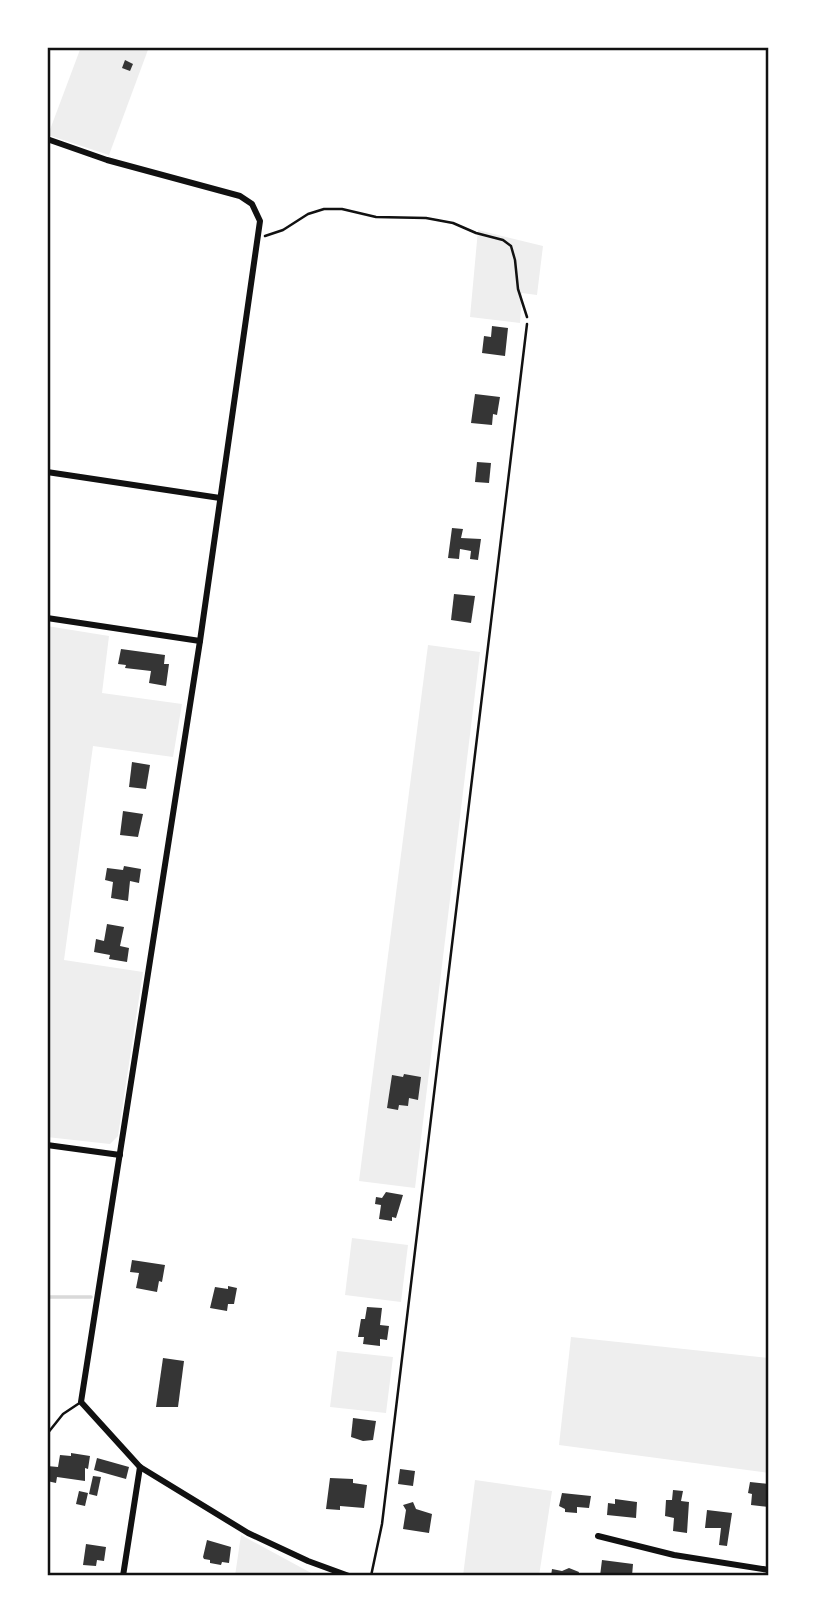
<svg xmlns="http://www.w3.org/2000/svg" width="816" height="1623" viewBox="0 0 816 1623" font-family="'Asap Condensed',sans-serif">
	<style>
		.green { fill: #eee }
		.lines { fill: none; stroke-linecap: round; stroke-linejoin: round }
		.stream { stroke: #d9d9d9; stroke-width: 3.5 }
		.building { fill: #353535 }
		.path { stroke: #111; stroke-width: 2.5 }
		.service { stroke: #111; stroke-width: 2.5 }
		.minor { stroke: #111; stroke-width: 6 }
		.neatline { fill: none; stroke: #111; stroke-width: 2.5 }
	</style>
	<rect width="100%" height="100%" fill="#fff"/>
	<g class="green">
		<polygon points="81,47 149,47 109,155 48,135"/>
		<polygon points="478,230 543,246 537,295 522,293 520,323 470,317"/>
		<polygon points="47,626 109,636 102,693 182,704 173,757 93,746 64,960 143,972 118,1136 110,1144 47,1137"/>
		<polygon points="428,645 480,652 415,1188 359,1181"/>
		<polygon points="352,1238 408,1245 401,1302 345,1295"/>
		<polygon points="571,1337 769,1358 769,1473 559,1445"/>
		<polygon points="337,1351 393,1357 386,1413 330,1407"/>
		<polygon points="475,1480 552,1491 539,1576 463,1576"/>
		<polygon points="241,1535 313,1574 313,1576 235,1576"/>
	</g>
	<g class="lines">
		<polyline class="stream" points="47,1297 91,1297"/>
	</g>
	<g class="building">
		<polygon points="125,60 133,64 130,71 122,68"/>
		<polygon points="492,326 508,328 505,356 482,353 484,336 491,337"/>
		<polygon points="475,394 500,397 497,415 493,414 492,425 471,423"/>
		<polygon points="477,462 491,463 489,483 475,482"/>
		<polygon points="452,528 463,529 461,538 481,539 478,560 470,559 471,551 460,549 459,559 448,558"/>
		<polygon points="454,594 475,596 471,623 451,620"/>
		<polygon points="121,649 165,655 164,664 169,664 166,686 149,683 151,671 125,668 126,665 118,664"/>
		<polygon points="132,762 150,765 146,789 129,787"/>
		<polygon points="123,811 143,814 138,837 120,835"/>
		<polygon points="124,866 141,869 139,883 130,881 128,901 111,898 113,882 105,880 107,868 123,870"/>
		<polygon points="107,924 124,927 120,946 129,948 127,962 109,959 110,955 94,952 96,939 104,941"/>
		<polygon points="404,1074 421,1077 418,1100 409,1098 408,1106 399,1105 398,1110 387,1108 392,1075 403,1077"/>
		<polygon points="386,1192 403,1195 396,1218 392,1217 392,1221 379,1219 381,1205 375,1204 376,1197 382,1198"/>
		<polygon points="132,1260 165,1265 162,1282 159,1281 157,1292 136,1288 139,1273 130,1272"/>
		<polygon points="228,1286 237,1288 234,1304 228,1304 227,1311 210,1308 215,1287 228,1289"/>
		<polygon points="367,1307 382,1308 380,1325 389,1326 387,1340 380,1339 380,1346 363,1344 364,1337 358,1337 361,1319 365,1319"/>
		<polygon points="163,1358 184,1361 178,1407 156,1407"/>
		<polygon points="353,1418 376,1421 373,1440 363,1441 351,1437"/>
		<polygon points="71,1453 90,1456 88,1469 85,1468 85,1481 57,1477 56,1483 47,1481 47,1466 58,1467 60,1455 71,1456"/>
		<polygon points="97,1458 129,1467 126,1479 94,1470"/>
		<polygon points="400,1469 415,1471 413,1486 398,1484"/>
		<polygon points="93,1476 101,1477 97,1496 89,1494"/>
		<polygon points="330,1478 353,1479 353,1483 367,1485 364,1508 340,1506 340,1510 326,1509"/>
		<polygon points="750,1482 769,1484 769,1507 751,1505 752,1494 748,1493"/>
		<polygon points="673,1490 683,1491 681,1501 689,1502 687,1533 673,1531 674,1518 665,1516 666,1500 672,1500"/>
		<polygon points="79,1491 88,1493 85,1506 76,1504"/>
		<polygon points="562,1493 591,1496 589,1508 577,1507 577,1513 565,1512 565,1509 559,1506"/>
		<polygon points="615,1499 637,1502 636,1518 607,1515 608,1503 615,1504"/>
		<polygon points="413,1502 416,1509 432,1514 429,1533 403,1529 406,1510 403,1505"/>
		<polygon points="707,1510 732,1513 727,1546 719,1545 721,1528 705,1528"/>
		<polygon points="207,1540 231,1547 229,1563 222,1562 221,1565 210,1563 210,1560 204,1559 203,1557"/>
		<polygon points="86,1544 106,1547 104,1561 97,1560 96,1566 83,1565"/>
		<polygon points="602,1560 633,1564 632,1576 600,1576"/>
		<polygon points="569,1568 579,1572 578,1576 551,1576 552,1569 562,1571"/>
	</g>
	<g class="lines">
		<polyline class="path" points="265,236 283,230 308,214 324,209 342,209 376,217 426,218 453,223 476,233 503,240 511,246 515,260 518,289 527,317"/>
		<g class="service">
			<polyline points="47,1434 63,1414 81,1402"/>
			<polyline points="371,1576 382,1524 527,324"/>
		</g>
		<g class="minor">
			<polyline points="47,139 107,160 240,196 252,204 260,221 200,641 81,1402 140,1467 248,1533 308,1561 349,1576"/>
			<polyline points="47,472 220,498"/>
			<polyline points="47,618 200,641"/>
			<polyline points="47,1145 120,1155"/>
			<polyline points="598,1536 674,1555 769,1570"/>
			<polyline points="123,1576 140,1467"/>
		</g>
	</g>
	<rect width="816" height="1623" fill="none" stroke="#ffffff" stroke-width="98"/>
	<rect x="49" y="49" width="718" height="1525" class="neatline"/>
</svg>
